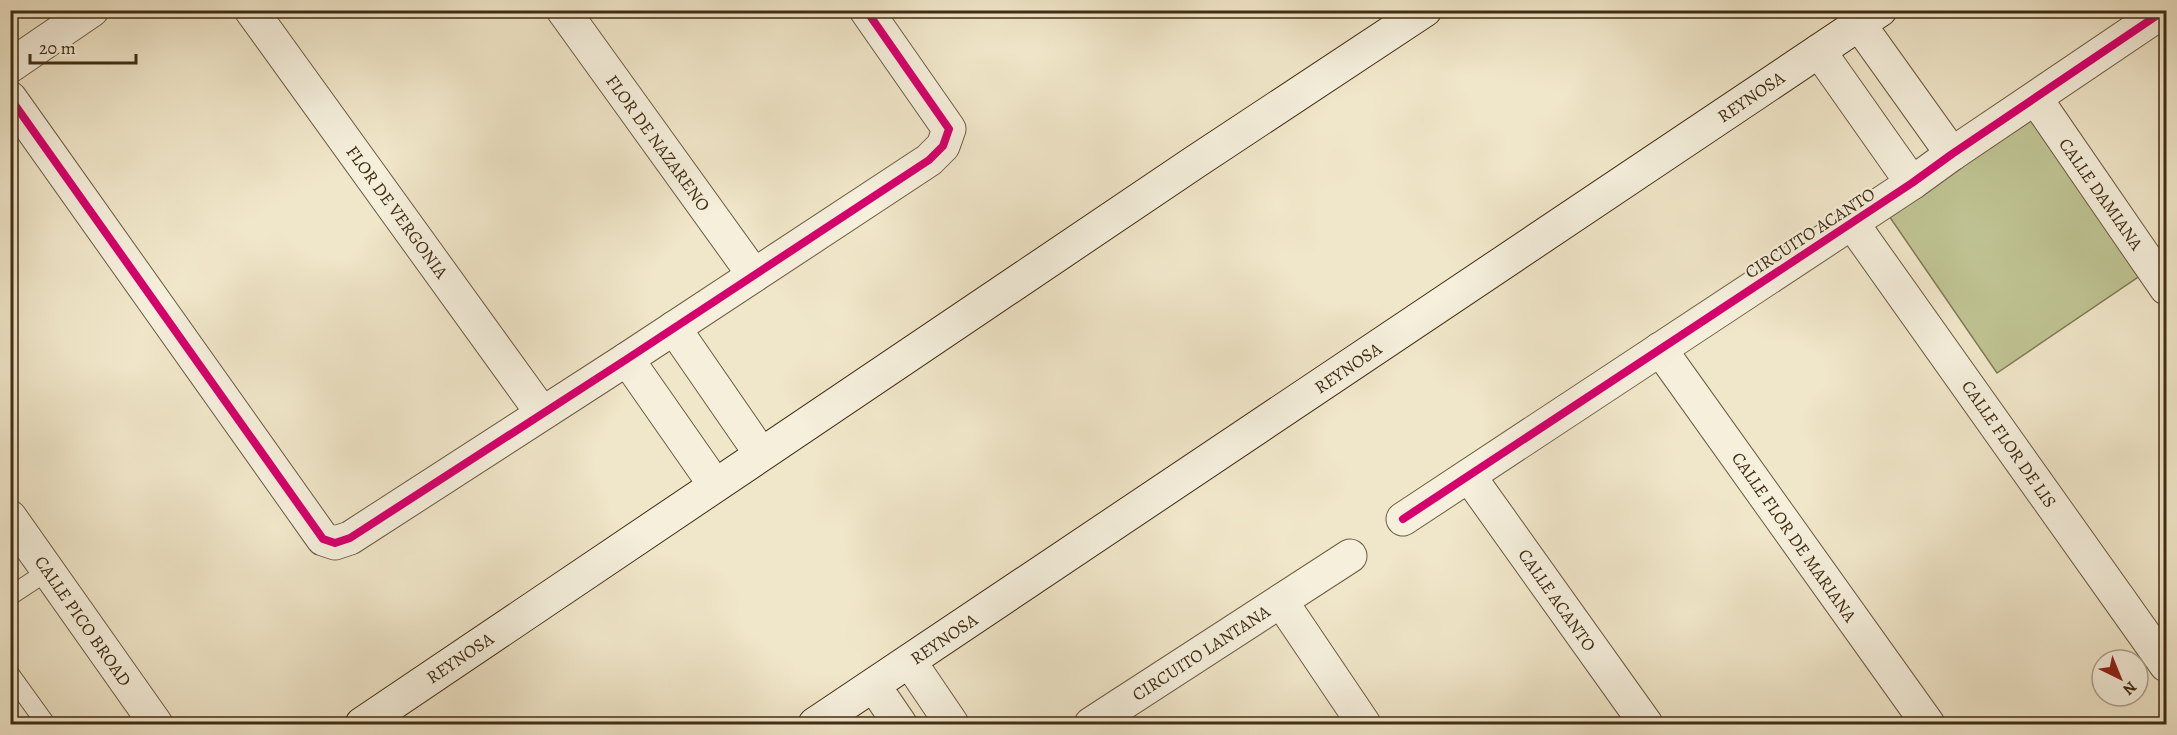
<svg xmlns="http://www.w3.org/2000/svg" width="2177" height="735" viewBox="0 0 2177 735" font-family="Alegreya,serif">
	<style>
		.green { fill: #bfc393; stroke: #807853; stroke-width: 1.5 }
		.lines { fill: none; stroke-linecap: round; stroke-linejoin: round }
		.service-casing { stroke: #6c5b40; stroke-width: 20 }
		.minor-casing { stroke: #6c5b40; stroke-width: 35 }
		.secondary-casing { stroke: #402d13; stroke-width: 35 }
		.service { stroke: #f5efdc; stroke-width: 18 }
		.minor { stroke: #f5efdc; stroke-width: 33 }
		.secondary { stroke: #f5efdc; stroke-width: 33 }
		.cycleway-casing { stroke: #f5efdc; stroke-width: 11 }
		.cycleway { stroke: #d6006c; stroke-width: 8 }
		.labels { text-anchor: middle; stroke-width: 4.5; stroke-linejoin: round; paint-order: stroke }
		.street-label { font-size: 18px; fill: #402d13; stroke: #f5efdc }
	</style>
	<rect width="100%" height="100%" fill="#f0e6c9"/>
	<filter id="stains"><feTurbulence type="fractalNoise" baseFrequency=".00333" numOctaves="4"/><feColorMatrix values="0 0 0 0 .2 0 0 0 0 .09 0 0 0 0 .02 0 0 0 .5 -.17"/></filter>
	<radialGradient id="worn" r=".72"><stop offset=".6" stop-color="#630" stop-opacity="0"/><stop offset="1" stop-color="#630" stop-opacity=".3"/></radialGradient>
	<polygon class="green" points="2042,111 2150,269 1997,373 1889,216"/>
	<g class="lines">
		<defs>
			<g id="service">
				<polyline points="10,596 48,571"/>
				<polyline points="10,674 46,724"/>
			</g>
			<g id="minor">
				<polyline points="251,10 542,413"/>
				<polyline points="563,10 754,275"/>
				<polyline points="1859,24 1952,154"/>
				<polyline points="1819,51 1912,183"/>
				<polyline points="10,66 92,10"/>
				<polyline points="10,98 323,539 335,543 350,538 627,359 929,160 943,146 949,129 866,10"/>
				<polyline points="2036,99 2166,288"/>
				<polyline points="1852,223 2166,665"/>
				<polyline points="674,328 761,454"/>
				<polyline points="1660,349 1928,724"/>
				<polyline points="627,359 715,485"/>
				<polyline points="1469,476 1646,724"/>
				<polyline points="10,517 156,724"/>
				<polyline points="1403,519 1912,183 1952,154 2165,10"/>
				<polyline points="1281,601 1364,724"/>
				<polyline points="910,662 952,724"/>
				<polyline points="874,686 900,724"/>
				<polyline points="1091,724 1350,556"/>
			</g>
			<g id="secondary">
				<polyline points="362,724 1195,162 1425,10"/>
				<polyline points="815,724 1880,10"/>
			</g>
		</defs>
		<use href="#service" class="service-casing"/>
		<use href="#minor" class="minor-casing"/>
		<use href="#secondary" class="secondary-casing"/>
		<use href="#service" class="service"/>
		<use href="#minor" class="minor"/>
		<use href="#secondary" class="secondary"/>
		<defs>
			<g id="cycleway">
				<polyline points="10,98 323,539 335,543 350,538 627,359 929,160 943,146 949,129 866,10"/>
				<polyline points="1403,519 1912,183 1952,154 2165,10"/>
			</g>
		</defs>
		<use href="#cycleway" class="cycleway-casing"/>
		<use href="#cycleway" class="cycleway"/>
	</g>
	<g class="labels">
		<g class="street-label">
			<text transform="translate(1751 97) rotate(-34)" y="6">REYNOSA</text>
			<text transform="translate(658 143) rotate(54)" y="6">FLOR DE NAZARENO</text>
			<text transform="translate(2101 194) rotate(55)" y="6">CALLE DAMIANA</text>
			<text transform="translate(397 212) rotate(54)" y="6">FLOR DE VERGONIA</text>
			<text transform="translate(1810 233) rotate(-33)" y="6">CIRCUITO ACANTO</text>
			<text transform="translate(1348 368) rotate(-34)" y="6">REYNOSA</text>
			<text transform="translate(2009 444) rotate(55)" y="6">CALLE FLOR DE LIS</text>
			<text transform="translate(1794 537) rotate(55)" y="6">CALLE FLOR DE MARIANA</text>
			<text transform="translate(1557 600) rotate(55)" y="6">CALLE ACANTO</text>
			<text transform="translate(83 621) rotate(55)" y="6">CALLE PICO BROAD</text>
			<text transform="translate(944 639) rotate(-34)" y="6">REYNOSA</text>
			<text transform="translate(1201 653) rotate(-33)" y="6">CIRCUITO LANTANA</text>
			<text transform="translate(460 658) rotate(-34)" y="6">REYNOSA</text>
		</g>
	</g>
	<rect width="2177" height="735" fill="none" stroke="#f0e6c9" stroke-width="36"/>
	<rect x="12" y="12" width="2153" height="711" fill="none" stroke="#402d13" stroke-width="3"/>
	<rect x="18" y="18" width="2141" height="699" fill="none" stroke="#402d13" stroke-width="1.5"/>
	<g transform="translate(2120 678) rotate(137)"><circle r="28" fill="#f5efdc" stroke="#ada18c" stroke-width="1.5"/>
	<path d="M0-4.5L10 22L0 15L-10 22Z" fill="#8f2418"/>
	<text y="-9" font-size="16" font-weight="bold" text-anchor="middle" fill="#402d13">N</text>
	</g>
	<path d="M30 54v9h106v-9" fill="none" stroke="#402d13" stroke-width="3"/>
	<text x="39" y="54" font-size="18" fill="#402d13" stroke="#f5efdc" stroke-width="4.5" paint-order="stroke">20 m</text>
	<rect width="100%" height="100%" filter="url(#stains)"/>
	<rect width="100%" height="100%" fill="url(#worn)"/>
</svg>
